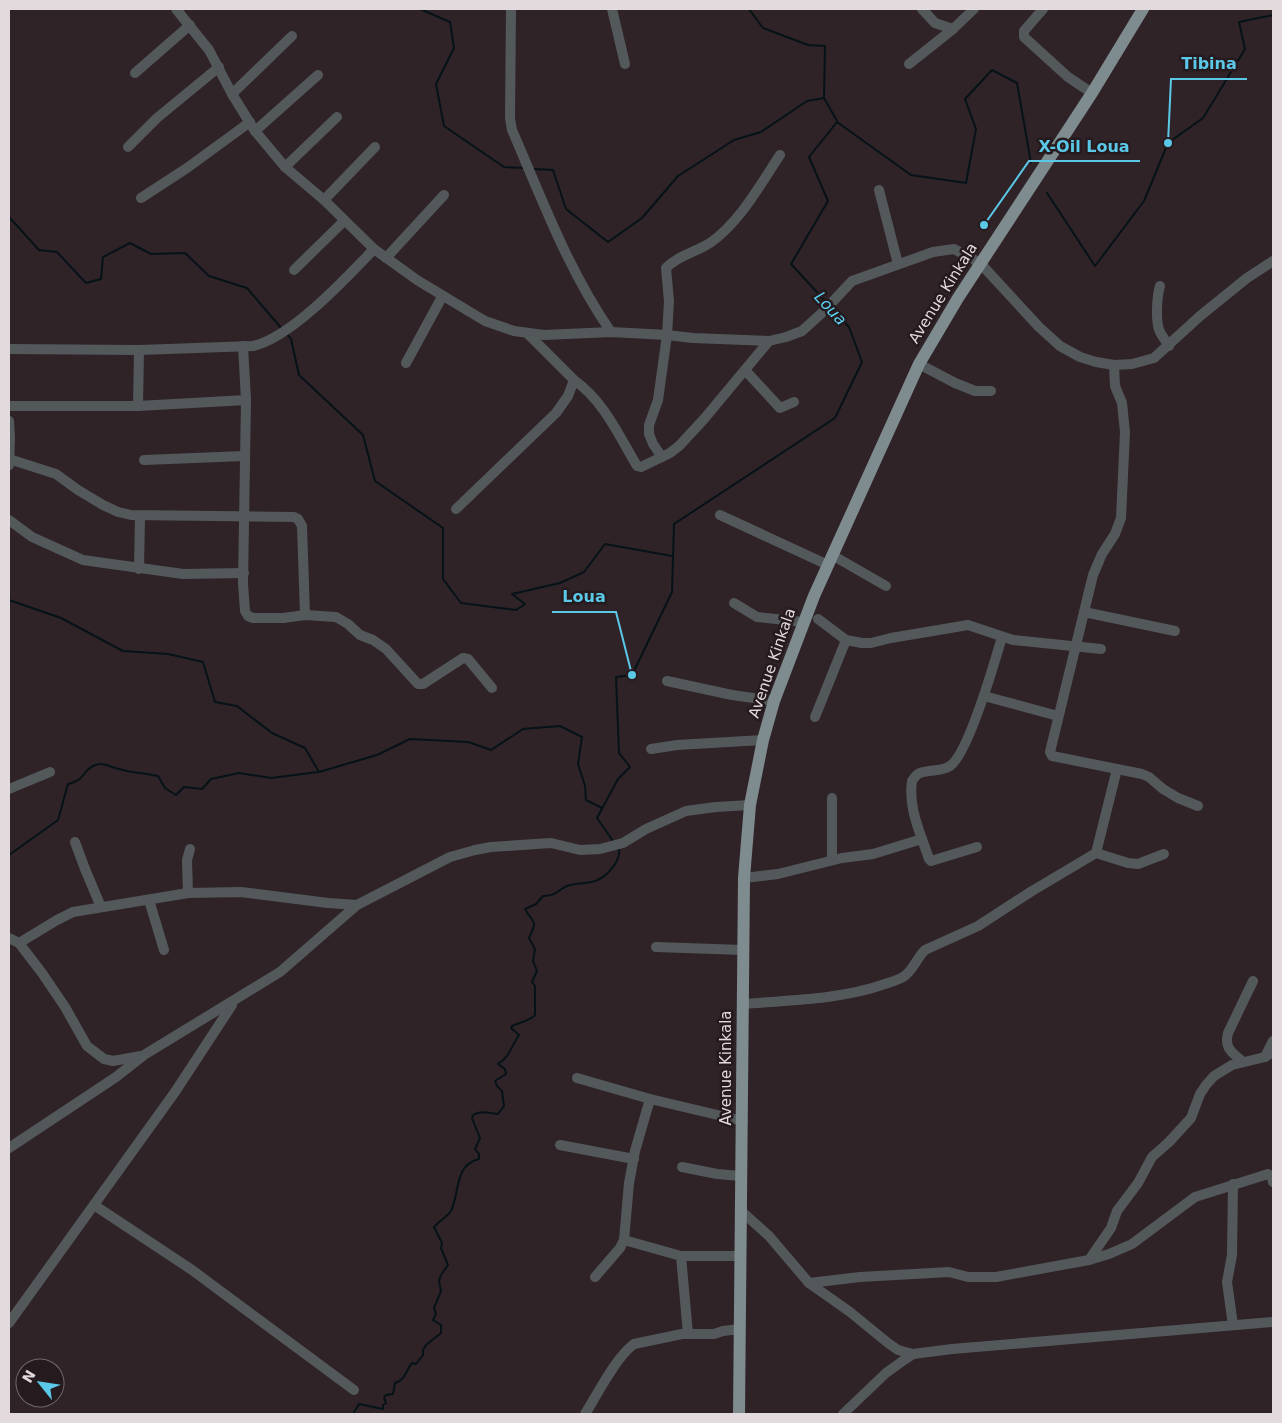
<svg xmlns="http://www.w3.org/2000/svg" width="1282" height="1423" viewBox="0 0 1282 1423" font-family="'DejaVu Sans',sans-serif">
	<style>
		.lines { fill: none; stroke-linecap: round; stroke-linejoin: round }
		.stream { stroke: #051318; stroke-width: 2 }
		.minor { stroke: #53595b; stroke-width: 10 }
		.major { stroke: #7e8b8f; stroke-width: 12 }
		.labels { text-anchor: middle; stroke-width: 5; stroke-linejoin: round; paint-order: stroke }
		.street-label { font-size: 15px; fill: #e2dadc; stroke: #251a1e }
		.water-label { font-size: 16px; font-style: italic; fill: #5ad2f4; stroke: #251a1e }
		.leader { fill: none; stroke: #5bc8e7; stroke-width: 2 }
		.callout-dot { fill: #5bc8e7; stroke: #251a1e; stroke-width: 2 }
		.callout-label { font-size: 16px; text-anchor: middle; font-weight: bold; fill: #5bc8e7; stroke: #251a1e; stroke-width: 5; stroke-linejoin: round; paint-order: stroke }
	</style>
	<rect width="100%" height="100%" fill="#2f2327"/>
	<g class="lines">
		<g class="stream">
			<polyline points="420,9 450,22 454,48 436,84 444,126 504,167 524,168"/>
			<polyline points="749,9 763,28 808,45 825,46 824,97"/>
			<polyline points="534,169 553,170 566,209 608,242 642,218 678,176 734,140 761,132 807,101 824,98 837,121"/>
			<polyline points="1047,193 1095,266 1144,201 1168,143 1203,118 1245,49 1239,22 1273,15"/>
			<polyline points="9,217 39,250 57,252 86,283 101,279 103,257 130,243 151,254 185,253 209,276 247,288 282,329"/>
			<polyline points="827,303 791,264 828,201 809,157 837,122 911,175 966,183 976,129 965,99 992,70 1017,83 1031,163"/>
			<polyline points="287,334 291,339 299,375 363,435 375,481 443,528 443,579 461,603 516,610 525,604 512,594 560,583 584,572 605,544 672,556"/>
			<polyline points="9,600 61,618 123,651 168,654 203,662 215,702 237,706 272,733 305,748 319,772 377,755 410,739 468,742 491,750 523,729 560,726 582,737 578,764 585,786 586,800 602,808"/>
			<polyline points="613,841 597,818 618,779 630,767 619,753 616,677 632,675 672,592 674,524 835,418 862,362 849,327 831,308"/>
			<path d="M9,855L58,820L68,784C87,779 81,772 93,766C103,761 110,767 119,769C132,773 146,773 158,776L165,788L176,795L184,787L202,789L211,779L239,773L271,778L318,772"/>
			<path d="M353,1414L359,1404L383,1409V1405L386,1403L384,1398L386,1395L393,1394L395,1383C406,1380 405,1371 412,1363L416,1364L423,1355V1350L426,1345L441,1333V1325L433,1320L436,1314L434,1308L441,1291L439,1281L441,1275L448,1265L441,1248L442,1243L434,1227C439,1221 448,1216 451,1211C460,1192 454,1165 479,1159V1154L475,1149L480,1138L472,1118L473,1115C481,1110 489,1113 498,1114L504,1106L502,1091L497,1086L495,1081L506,1074L505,1069L498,1064C509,1058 512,1045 519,1035L511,1028L512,1026C520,1022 528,1022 535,1015V986L532,982L537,971L533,961L535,949L529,938C538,919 534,925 525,909L536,904L543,896C556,896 556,891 567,886C574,883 583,884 591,882C604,880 621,863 619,849"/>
		</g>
		<g class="minor">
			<polyline points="176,9 209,50 232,94 255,131 285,167 324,200 374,249 417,280 485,321 514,331 544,335 611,332 667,335 693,338 769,341 786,337 802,331 824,311 852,281 933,252 954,249 980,263 1039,327 1060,346 1080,357 1096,362 1114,365 1132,364 1154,358 1200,316 1247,278 1273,261"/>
			<path d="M511,9L510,118L512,130C542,199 568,270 611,332"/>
			<polyline points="612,9 625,64"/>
			<polyline points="922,9 935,23 953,29"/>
			<polyline points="1043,9 1024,31 1024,37 1068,77 1092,93"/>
			<polyline points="909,64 953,29 974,9"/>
			<polyline points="135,73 190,25"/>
			<polyline points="232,94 292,36"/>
			<polyline points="255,131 318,75"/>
			<polyline points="128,147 157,118 219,67"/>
			<polyline points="285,167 337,117"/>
			<polyline points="879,190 898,264"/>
			<polyline points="141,198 187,168 250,122"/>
			<polyline points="324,200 375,147"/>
			<polyline points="386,258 444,195"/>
			<polyline points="294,270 344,221"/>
			<path d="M1160,286C1157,296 1155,322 1160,332C1162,336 1166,341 1169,346"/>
			<polyline points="243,346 246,400 243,584 245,611 248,616 253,618 283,618 305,615 336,617 348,624 360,635 373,640 386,649 418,684 423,684 463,658 468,659 492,688"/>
			<path d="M9,349L139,350L253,346C291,338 347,277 374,249"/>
			<polyline points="406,363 442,297"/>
			<polyline points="919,364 955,383 975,391 991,391"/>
			<polyline points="1114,365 1115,386 1122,403 1125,432 1121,518 1115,534 1102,554 1093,575 1050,752 1052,756 1142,774 1149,777 1163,789 1178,798 1198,806"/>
			<polyline points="745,370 780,408 794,402"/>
			<path d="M574,380C604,401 619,436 637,466L641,467L670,453L679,446L704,419L769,341"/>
			<polyline points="9,406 138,406 246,400"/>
			<polyline points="138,406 139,350"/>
			<polyline points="9,421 10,437 9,465"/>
			<path d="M662,457L653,444L649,434V425L658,400L667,335L669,301L666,268C677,256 696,252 710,243C740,222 760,185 780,155"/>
			<polyline points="9,459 56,474 78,490 103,505 118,512 131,515 294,517 298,519 302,526 305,615"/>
			<polyline points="144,460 244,456"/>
			<polyline points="456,509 556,413 568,396 574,380 528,334"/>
			<polyline points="720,515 828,565"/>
			<polyline points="9,520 32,537 83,560 183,574 244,573"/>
			<polyline points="832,555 886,586"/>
			<polyline points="139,569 140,516"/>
			<polyline points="734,603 757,617 803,622"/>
			<polyline points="1084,612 1175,631"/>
			<polyline points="818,619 846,640 862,643 871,643 891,638 968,625 1013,640 1101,649"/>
			<polyline points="667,681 732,695 774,701"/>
			<polyline points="984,696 1058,716"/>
			<polyline points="815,717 846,640"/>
			<polyline points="651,749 677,745 763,740"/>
			<polyline points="9,789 50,772"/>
			<polyline points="832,798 832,860"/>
			<polyline points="922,839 929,859 931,861 977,847"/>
			<polyline points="75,842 85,869 101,907"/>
			<polyline points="1096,853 1128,863 1138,864 1164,854"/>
			<path d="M744,878L778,874L842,858L873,854L922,839C915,820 909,801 912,781C914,778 917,774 920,773C930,769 941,772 950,766C968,754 995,661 1002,637"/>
			<polyline points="188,893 187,860 190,849"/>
			<polyline points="149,900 164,950"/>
			<polyline points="9,938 19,943 42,973 65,1007 87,1046 104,1059 113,1061 141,1056"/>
			<polyline points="19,943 57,920 73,912 188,893 241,892 328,903 357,905"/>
			<polyline points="656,947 743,950"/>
			<path d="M743,1004C790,1000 839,1000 885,984C891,982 898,980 903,977C913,971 916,959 925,950L978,926L1032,891L1096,853L1117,769"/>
			<polyline points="1265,1057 1273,1041"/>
			<path d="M1243,1062C1232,1052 1224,1049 1228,1033L1253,981"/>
			<polyline points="577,1078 650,1099 743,1121"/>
			<polyline points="650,1099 635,1151 629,1183 624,1240 681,1256 741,1256"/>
			<polyline points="560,1145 634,1159"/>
			<polyline points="9,1148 116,1077 144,1055 280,972 357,905 450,857 475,850 491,847 551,843 580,850 600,849 623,843 646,829 686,811 716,807 750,805"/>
			<polyline points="682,1167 717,1174 741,1176"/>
			<polyline points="1233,1184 1232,1255 1227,1282 1233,1325"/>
			<polyline points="94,1205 192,1270 354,1390"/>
			<polyline points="740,1210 769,1236 809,1283 850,1312 888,1343 898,1350 913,1354"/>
			<polyline points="681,1256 688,1334"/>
			<polyline points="1089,1260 1109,1254 1132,1244 1195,1197 1268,1174 1272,1177 1273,1182"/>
			<polyline points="595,1277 620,1248 624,1240"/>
			<polyline points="809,1283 860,1277 949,1272 968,1277 996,1277 1089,1260 1111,1228 1117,1211 1138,1183 1152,1157 1169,1142 1191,1118 1200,1094 1206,1085 1214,1076 1232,1065 1265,1057 1273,1052"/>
			<polyline points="9,1323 175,1092 232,1005"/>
			<path d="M585,1414C597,1395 616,1357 634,1344L682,1334H714L723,1331L740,1329"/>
			<polyline points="843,1414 886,1373 904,1360 913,1354 952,1349 1273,1322"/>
		</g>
		<polyline class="major" points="739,1414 744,878 750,805 763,740 774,701 814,596 919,364 958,298 1092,93 1143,9"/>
	</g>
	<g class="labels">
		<g class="street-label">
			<text transform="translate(943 293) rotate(-58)" y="5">Avenue Kinkala</text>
			<text transform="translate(772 663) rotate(-71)" y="5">Avenue Kinkala</text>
			<text transform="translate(726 1068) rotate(-90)" y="5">Avenue Kinkala</text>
		</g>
		<g class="water-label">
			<text transform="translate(831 308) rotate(48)" y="6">Loua</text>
		</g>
	</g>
	<path class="leader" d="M1168 143L1171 79H1247M984 225L1029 161H1140M632 675L616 612H552"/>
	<g class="callout-dot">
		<circle cx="1168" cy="143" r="5"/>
		<circle cx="984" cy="225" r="5"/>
		<circle cx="632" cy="675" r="5"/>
	</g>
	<g class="callout-label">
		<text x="1209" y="69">Tibina</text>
		<text x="1084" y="152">X-Oil Loua</text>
		<text x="584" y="602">Loua</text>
	</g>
	<rect width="1282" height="1423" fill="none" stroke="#e2dadc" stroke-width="20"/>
	<g transform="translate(40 1383) rotate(300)"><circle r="24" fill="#251a1e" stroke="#71676a"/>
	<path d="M0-4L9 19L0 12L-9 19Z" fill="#5bc8e7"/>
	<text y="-8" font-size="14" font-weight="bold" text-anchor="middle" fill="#e2dadc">N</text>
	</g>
</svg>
